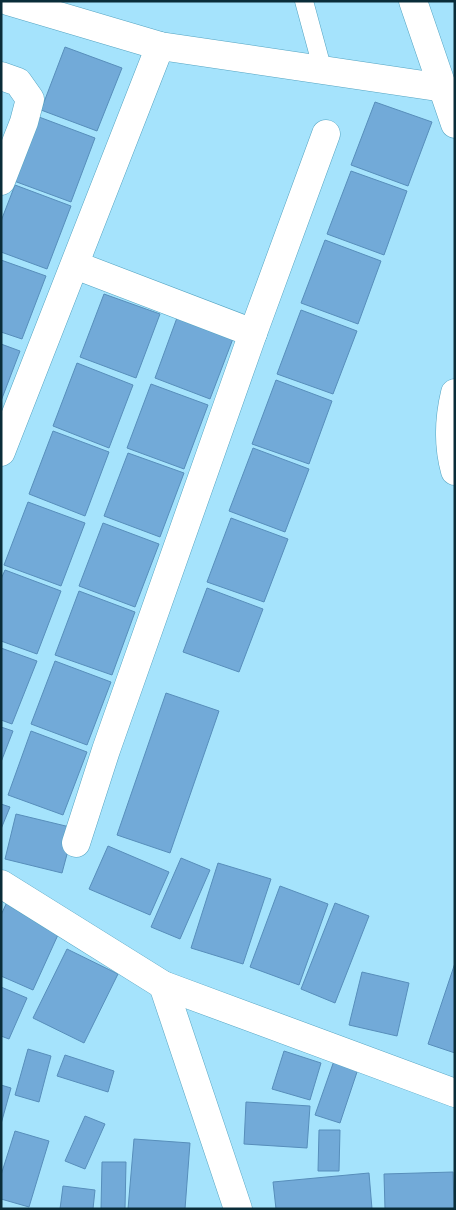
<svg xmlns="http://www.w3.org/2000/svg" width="456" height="1210" viewBox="0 0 456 1210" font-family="'Roboto Condensed',sans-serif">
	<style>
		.building { fill: #72aad8; stroke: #578ebb }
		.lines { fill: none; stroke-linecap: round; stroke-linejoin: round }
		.service-casing { stroke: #54a4c2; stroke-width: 19 }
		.minor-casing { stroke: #54a4c2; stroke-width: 29 }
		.service { stroke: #fff; stroke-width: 18 }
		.minor { stroke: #fff; stroke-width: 28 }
	</style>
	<rect width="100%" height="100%" fill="#a5e3fc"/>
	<g class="building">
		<polygon points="65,47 122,68 97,131 41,110"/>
		<polygon points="375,102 432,122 408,186 351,165"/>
		<polygon points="39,117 95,138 71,202 14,181"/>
		<polygon points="351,171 407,191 384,255 327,234"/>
		<polygon points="15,185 71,206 47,269 1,252 1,221"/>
		<polygon points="325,240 381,261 358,324 301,303"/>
		<polygon points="1,260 46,276 22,339 1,332"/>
		<polygon points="104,294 160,314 136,378 80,357"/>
		<polygon points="301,310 357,331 333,394 277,374"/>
		<polygon points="178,315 234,336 210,399 155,378"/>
		<polygon points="1,344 20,351 1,401"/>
		<polygon points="77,363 133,385 109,448 53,426"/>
		<polygon points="276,380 332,401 309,464 252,444"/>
		<polygon points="151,384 208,405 184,469 127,448"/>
		<polygon points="53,431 109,452 85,516 29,494"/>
		<polygon points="253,448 309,469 285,532 229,511"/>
		<polygon points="128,453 184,473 160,537 104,516"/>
		<polygon points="28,502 85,523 61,586 4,565"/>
		<polygon points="231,518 288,539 264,602 207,582"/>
		<polygon points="103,523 159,544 135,607 79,586"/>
		<polygon points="5,570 61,591 37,654 1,641 1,579"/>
		<polygon points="207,588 263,609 239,672 183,652"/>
		<polygon points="79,591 135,612 112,675 55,655"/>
		<polygon points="1,648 37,661 12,724 1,720"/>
		<polygon points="55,661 111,682 87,745 31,724"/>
		<polygon points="166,693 219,711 170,853 117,835"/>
		<polygon points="1,727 13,731 1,762"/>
		<polygon points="31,731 87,752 63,815 8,795"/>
		<polygon points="1,804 10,807 1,829"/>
		<polygon points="16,814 74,828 62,873 5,859"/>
		<polygon points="108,846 169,872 150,915 89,889"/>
		<polygon points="181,858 210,870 180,939 151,927"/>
		<polygon points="218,863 271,879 243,964 191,948"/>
		<polygon points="280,886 328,904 299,985 250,967"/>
		<polygon points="7,902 62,926 33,990 1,976 1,915"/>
		<polygon points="335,903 369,916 335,1003 301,989"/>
		<polygon points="67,949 118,974 84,1043 33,1018"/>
		<polygon points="455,963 455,1053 428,1044"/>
		<polygon points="362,972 409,983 397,1036 349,1025"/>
		<polygon points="1,987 27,998 9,1039 1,1036"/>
		<polygon points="28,1049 51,1056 39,1102 15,1095"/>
		<polygon points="284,1051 321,1063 310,1100 272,1089"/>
		<polygon points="65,1055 114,1071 108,1092 57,1076"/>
		<polygon points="336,1055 360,1063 340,1123 315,1115"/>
		<polygon points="1,1085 11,1088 1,1124"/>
		<polygon points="246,1102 310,1106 307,1148 244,1144"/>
		<polygon points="85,1116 105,1124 85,1169 65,1161"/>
		<polygon points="319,1130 340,1130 339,1171 318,1171"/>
		<polygon points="15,1131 49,1141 29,1207 1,1199 1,1175"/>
		<polygon points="134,1139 190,1143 185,1209 128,1209"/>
		<polygon points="102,1162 126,1162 125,1209 101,1209"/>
		<polygon points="453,1172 454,1209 385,1209 384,1174"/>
		<polygon points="369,1173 372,1209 276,1209 273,1182"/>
		<polygon points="63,1186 95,1190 93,1209 60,1209"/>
	</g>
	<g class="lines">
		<defs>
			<polyline id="service" points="304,1 323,71"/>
			<g id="minor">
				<polyline points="8,1 160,46 444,88"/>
				<polyline points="413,1 455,124"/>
				<polyline points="1,76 18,82 30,99 24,122 1,181"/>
				<polyline points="75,265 253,333"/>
				<path d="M455,393C449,418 448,446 455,471"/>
				<polyline points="1,452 160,46"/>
				<polyline points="76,843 106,750 253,333 326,134"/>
				<polyline points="1,884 163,985 455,1093"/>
				<polyline points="163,985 238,1209"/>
			</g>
		</defs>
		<use href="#service" class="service-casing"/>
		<use href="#minor" class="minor-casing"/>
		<use href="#service" class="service"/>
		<use href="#minor" class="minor"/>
	</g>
	<rect width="456" height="1210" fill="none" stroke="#0a2d39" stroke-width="5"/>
</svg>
